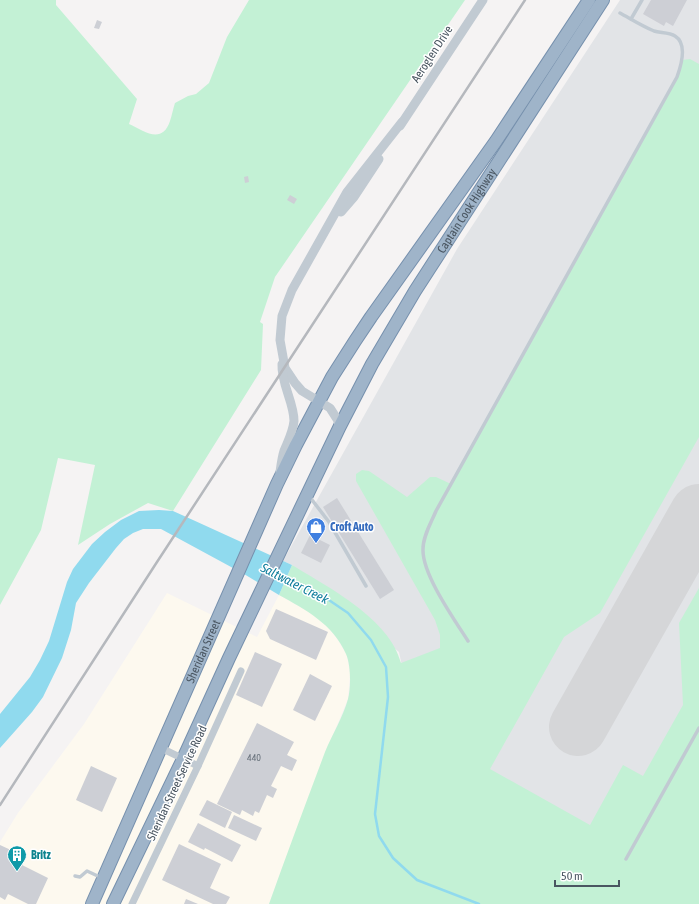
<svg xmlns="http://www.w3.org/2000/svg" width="699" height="904" viewBox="0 0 699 904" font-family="'Asap Condensed',sans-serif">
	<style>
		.commercial { fill: #fdf9ef }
		.airport { fill: #e2e4e7 }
		.green { fill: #c3f1d5 }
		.water { fill: #90daee }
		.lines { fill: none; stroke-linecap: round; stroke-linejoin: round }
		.stream { stroke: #90daee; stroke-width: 2.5 }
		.runway { stroke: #d5d6d8; stroke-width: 58 }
		.building { fill: #cdcfd5 }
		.trunk-casing { stroke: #7690ad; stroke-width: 14 }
		.service { stroke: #c1cad2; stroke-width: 3.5 }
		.minor { stroke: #c1cad2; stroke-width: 7 }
		.tertiary { stroke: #c1cad2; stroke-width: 9 }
		.trunk { stroke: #9fb4c9; stroke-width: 12 }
		.rail { stroke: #b5b8bd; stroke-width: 2.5 }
		.labels { text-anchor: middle; stroke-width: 3; stroke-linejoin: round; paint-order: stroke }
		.number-label { font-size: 10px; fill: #6b747e }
		.street-label { font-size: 12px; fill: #4a5661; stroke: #fff }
		.shop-label { font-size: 12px; font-weight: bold; fill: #366cbe; stroke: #fff; text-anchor: start }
		.culture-label { font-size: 12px; font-weight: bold; fill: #0d838f; stroke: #fff; text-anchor: start }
		.water-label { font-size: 13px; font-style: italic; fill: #0c7c9b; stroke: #fff }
	</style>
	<rect width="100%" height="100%" fill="#f5f3f3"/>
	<polygon class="commercial" points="167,593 257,637 279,595 309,612 324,623 336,637 347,655 350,674 348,699 327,749 269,904 0,904 0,842 18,813 84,724"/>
	<polygon class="airport" points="620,0 699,0 699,904 548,904 405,680 399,652 292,565 283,561 457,249"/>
	<g class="green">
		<path d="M0,0H56V5L137,99L129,124C144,131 162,145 170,121C172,115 173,109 175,103L188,96L196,94L209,83L227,37L249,0H465L275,277L260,322L263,324L261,370L173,511L148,503L110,524L78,545L95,465L58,458L41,530L0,605Z"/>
		<path d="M690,59L699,64V437L600,613L564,637L490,769L590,825L623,765L643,776L683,705L679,623L699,588V904H269C287,853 306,803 325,752C332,735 343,717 348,699C351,688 351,665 346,654C333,624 306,610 279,595L292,565C328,587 390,619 401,663L440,648V635L435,620L356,481V474L362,470L369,471L407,497L430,477H436L451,484L677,77L682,60Z"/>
	</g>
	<polygon class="water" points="159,510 173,511 193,520 292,565 279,595 244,574 161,529 143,529 133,533 124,539 116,548 89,583 76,603 71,630 62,658 43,697 32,712 0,748 0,714 30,677 40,660 49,641 67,582 73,569 92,544 105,532 121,520 139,511"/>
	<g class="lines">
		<polyline class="stream" points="284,577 320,594 348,613 371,640 386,667 388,697 375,814 379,836 393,858 417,880 479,904"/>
		<polyline class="runway" points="578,727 699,513"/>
	</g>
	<g class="building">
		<polygon points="651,0 687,0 673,26 666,22 664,26 643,14"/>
		<polygon points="97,20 102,22 99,29 94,28"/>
		<polygon points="248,176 249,182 245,183 244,177"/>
		<polygon points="290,195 297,199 294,204 287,200"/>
		<polygon points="337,498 394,590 380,599 323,507"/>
		<polygon points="310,535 330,545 321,563 301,553"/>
		<polygon points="276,609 328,632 316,660 270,639 266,631"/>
		<polygon points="255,652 282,664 262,707 236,695"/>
		<polygon points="310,674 332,686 315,721 293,710"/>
		<polygon points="257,723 294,742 287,755 297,760 292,771 281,766 271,786 277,789 273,798 267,795 259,813 255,811 253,816 242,810 240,815 217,804"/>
		<polygon points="91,766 117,778 102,812 76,800"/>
		<polygon points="207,800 232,812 225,828 199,815"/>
		<polygon points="234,815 262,828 256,841 228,828"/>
		<polygon points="198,823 241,845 232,862 205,848 204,850 188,842"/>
		<polygon points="179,844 221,864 210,888 230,897 226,904 213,904 162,880"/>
		<polygon points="0,845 26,857 22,865 48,878 36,904 28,904 8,894 5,900 0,897"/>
		<polygon points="186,899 198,904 184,904"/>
	</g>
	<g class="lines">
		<defs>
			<g id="trunk">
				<path id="s1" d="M92,904L277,484L296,445L332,377L355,341L371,317L496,141L589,0"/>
				<path id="s2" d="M113,904L183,759L229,658L340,426L372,364L415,291L603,0"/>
			</g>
		</defs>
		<use href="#trunk" class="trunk-casing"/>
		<g class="service">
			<polyline points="631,19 642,0"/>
			<polyline points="309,496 329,522 366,586"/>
			<path d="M468,641C454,619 422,574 423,549C423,536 431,523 436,511L677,77C681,66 688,44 675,36C669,32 660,33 654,31C642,26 631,19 620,13"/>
			<polyline points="626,859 699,728"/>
			<polyline points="75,876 80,877 87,871 102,878"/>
		</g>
		<g class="minor">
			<polyline points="161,748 198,766"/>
			<polyline points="132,904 198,766 241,671"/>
		</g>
		<g class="tertiary">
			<polyline points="400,126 483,0"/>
			<polyline points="341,212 354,197 379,159"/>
			<polyline points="340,426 337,419 330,408 302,391 295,383 285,368 280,340 282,316 292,290 347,192 402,122"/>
			<path d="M280,472C281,465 282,457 284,451C288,441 293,432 294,421C294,402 281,384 282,364"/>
		</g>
		<use href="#trunk" class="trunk"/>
		<polyline class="rail" points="0,805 157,562 525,0"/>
	</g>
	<defs>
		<symbol id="shop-pin" viewBox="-11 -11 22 30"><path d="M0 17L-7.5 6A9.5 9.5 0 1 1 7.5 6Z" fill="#3f7fe0" stroke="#fff"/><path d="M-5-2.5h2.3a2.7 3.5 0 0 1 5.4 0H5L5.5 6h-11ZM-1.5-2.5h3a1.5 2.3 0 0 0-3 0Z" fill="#fff"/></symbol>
		<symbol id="building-pin" viewBox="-11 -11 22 30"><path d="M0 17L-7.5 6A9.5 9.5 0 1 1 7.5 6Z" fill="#0f9aa8" stroke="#fff"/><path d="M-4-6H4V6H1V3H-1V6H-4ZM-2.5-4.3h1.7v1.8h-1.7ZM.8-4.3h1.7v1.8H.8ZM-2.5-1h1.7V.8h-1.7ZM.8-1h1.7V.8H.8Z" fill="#fff"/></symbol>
	</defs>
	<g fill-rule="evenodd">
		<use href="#shop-pin" x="305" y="516" width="22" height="30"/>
		<use href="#building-pin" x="6" y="844" width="22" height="30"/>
	</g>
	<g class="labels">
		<g class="number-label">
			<text x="254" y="761">440</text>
		</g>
		<g class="street-label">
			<text transform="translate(432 54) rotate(-57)" y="4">Aeroglen Drive</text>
			<text dy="4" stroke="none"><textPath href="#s2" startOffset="779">Captain Cook Highway</textPath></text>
			<text dy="4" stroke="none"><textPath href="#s1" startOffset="276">Sheridan Street</textPath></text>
			<text transform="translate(177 783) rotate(-65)" y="4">Sheridan Street Service Road</text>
		</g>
		<g class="shop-label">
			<text x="330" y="531">Croft Auto</text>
		</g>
		<g class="culture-label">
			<text x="31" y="859">Britz</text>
		</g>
		<g class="water-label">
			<text transform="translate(295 583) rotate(27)" y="5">Saltwater Creek</text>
		</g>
	</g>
	<path d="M555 880v6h64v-6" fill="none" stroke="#4a5661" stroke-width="2"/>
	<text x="561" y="880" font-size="12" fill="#4a5661" stroke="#ffffff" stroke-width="3" paint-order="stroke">50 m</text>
</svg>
